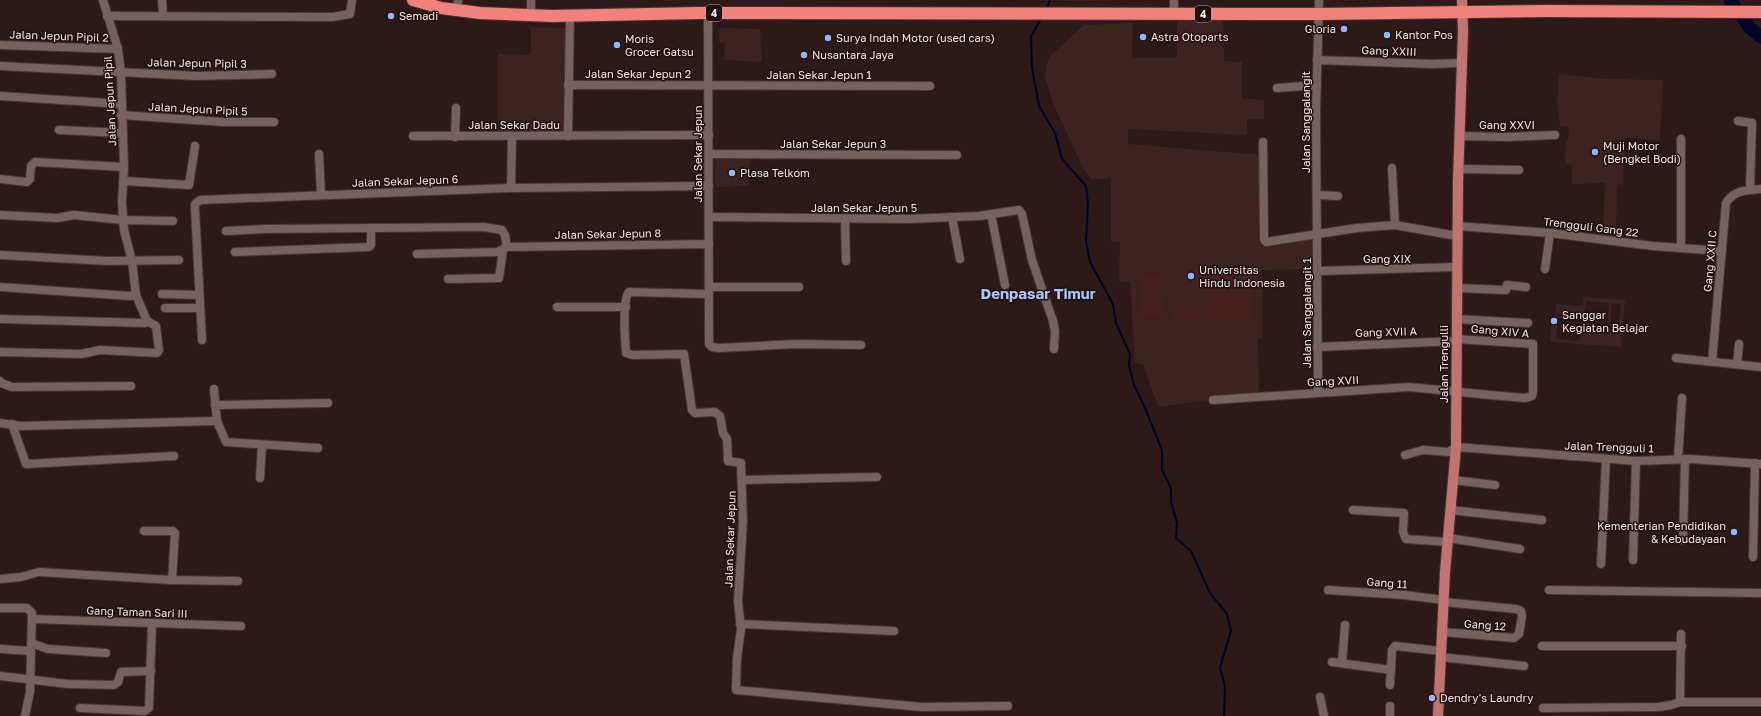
<svg xmlns="http://www.w3.org/2000/svg" width="1761" height="716" viewBox="0 0 1761 716" font-family="'Golos Text',sans-serif">
	<style>
		.built { fill: #3c2321; fill-rule: evenodd }
		.green { fill: #45211f }
		.lines { fill: none; stroke-linecap: round; stroke-linejoin: round }
		.stream { stroke: #000426; stroke-width: 2 }
		.river { stroke: #000426; stroke-width: 13 }
		.minor-casing { stroke: #443635; stroke-width: 10 }
		.major-casing { stroke: #443635; stroke-width: 12 }
		.highway-casing { stroke: #443635; stroke-width: 14 }
		.minor { stroke: #77615e; stroke-width: 8 }
		.major { stroke: #c1746f; stroke-width: 10 }
		.highway { stroke: #f3817b; stroke-width: 12 }
		.poi-dot { fill: #91b8fd; stroke: #22100f; stroke-width: 1.5 }
		.labels { text-anchor: middle; stroke-width: 3; stroke-linejoin: round; paint-order: stroke }
		.shield { fill: #22100f; stroke: #b4a6a4; stroke-width: 1 }
		.shield-label { font-size: 10px; font-weight: bold; fill: #f3e6e4 }
		.poi-label { font-size: 11px; fill: #f3e6e4; stroke: #22100f; text-anchor: start }
		.street-label { font-size: 11px; fill: #f3e6e4; stroke: #22100f }
		.district-label { font-size: 15px; font-weight: bold; fill: #a9c6fa; stroke: #22100f }
	</style>
	<rect width="100%" height="100%" fill="#2c1918"/>
	<g class="built">
		<polygon points="1177,20 1223,20 1224,61 1242,62 1242,98 1264,100 1264,119 1247,119 1247,135 1128,129 1128,144 1262,155 1261,247 1315,239 1315,269 1262,270 1262,338 1258,339 1259,393 1158,407 1143,364 1135,363 1130,282 1119,282 1120,242 1111,242 1111,178 1091,180 1081,164 1053,103 1045,77 1046,65 1051,55 1084,25 1133,23 1132,58 1177,58"/>
		<polygon points="531,27 567,28 566,133 498,135 498,54 531,55"/>
		<polygon points="721,28 760,29 762,62 724,60 725,43 719,43 719,29"/>
		<polygon points="1559,74 1608,79 1663,80 1660,140 1625,138 1623,185 1617,184 1616,237 1603,235 1605,183 1572,184 1572,165 1565,164 1566,140 1568,140 1569,126 1560,126 1557,103"/>
		<polygon points="715,159 750,159 749,186 715,187"/>
		<path d="M1583,297L1625,300L1621,347L1550,342L1552,318H1555L1556,304L1583,306ZM1586,301L1609,303L1607,326L1582,324L1580,341L1556,339L1558,314L1584,317ZM1612,303L1621,304L1618,334L1610,333Z"/>
	</g>
	<g class="green">
		<polygon points="1252,269 1252,317 1250,320 1173,322 1172,312 1209,311 1208,279 1189,280 1188,271"/>
		<polygon points="1161,275 1163,315 1140,316 1138,276"/>
	</g>
	<g class="lines">
		<g class="stream">
			<polyline points="1046,10 1050,0"/>
			<polyline points="1041,19 1031,36 1032,68 1039,106 1055,133 1062,159 1086,186 1088,205 1086,241 1090,262 1113,304 1116,323 1130,354 1129,365 1134,385 1145,408 1162,450 1162,470 1171,488 1171,502 1177,523 1176,538 1191,551 1210,593 1227,614 1231,631 1220,667 1225,687 1224,716"/>
		</g>
		<polyline class="river" points="1730,0 1750,28 1761,37"/>
		<defs>
			<g id="minor">
				<polyline points="103,0 118,49 121,73 124,167 122,203 124,230 132,261 136,295 147,321"/>
				<polyline points="162,0 163,16"/>
				<polyline points="457,10 458,0"/>
				<polyline points="708,13 709,344 712,347 718,348 796,344 861,345"/>
				<polyline points="1174,14 1174,0"/>
				<polyline points="107,16 332,17 350,14 352,0"/>
				<polyline points="531,16 531,0"/>
				<polyline points="0,45 118,49"/>
				<polyline points="1317,60 1432,64 1461,63"/>
				<polyline points="0,66 197,76 272,74"/>
				<polyline points="568,85 930,86"/>
				<polyline points="1277,88 1317,85"/>
				<polyline points="0,96 122,104"/>
				<polyline points="121,115 223,122 274,122"/>
				<polyline points="1738,121 1752,123 1750,190"/>
				<polyline points="59,130 122,133"/>
				<polyline points="413,136 709,135"/>
				<polyline points="568,136 570,16"/>
				<polyline points="1459,136 1507,137 1555,135"/>
				<polyline points="455,137 456,108"/>
				<polyline points="1681,139 1681,248"/>
				<polyline points="1263,142 1264,239 1266,242 1357,228 1395,225 1457,236"/>
				<polyline points="319,154 321,194"/>
				<polyline points="709,154 957,155"/>
				<polyline points="1392,168 1395,225"/>
				<polyline points="1458,169 1519,170"/>
				<polyline points="0,179 27,182 30,179 31,166 35,162 124,167"/>
				<polyline points="124,181 189,185 195,146"/>
				<polyline points="511,188 512,136"/>
				<polyline points="1317,195 1338,196"/>
				<polyline points="991,214 1005,285"/>
				<polyline points="0,215 57,218 74,215 123,220 173,221"/>
				<polyline points="709,217 908,219 979,216 1019,210 1022,214 1032,260 1053,321 1055,331 1054,349"/>
				<polyline points="952,217 960,259"/>
				<polyline points="845,219 846,261"/>
				<polyline points="1457,226 1550,233 1653,246 1721,251"/>
				<polyline points="226,231 264,229 484,227 502,230 505,235 507,247"/>
				<polyline points="507,247 709,244"/>
				<polyline points="235,252 369,247 371,245 371,228"/>
				<polyline points="417,254 497,252 507,247"/>
				<polyline points="0,255 108,261 179,260"/>
				<polyline points="1545,269 1550,233"/>
				<polyline points="1318,271 1457,267"/>
				<polyline points="448,279 499,278 503,250"/>
				<polyline points="0,287 130,296 136,295"/>
				<polyline points="709,287 799,287"/>
				<polyline points="1457,288 1506,290 1507,285 1526,287"/>
				<polyline points="162,294 199,295"/>
				<path d="M708,294L629,292C622,300 625,341 626,353L633,355L684,354L692,410L695,413L715,412L720,416L723,433L727,439L728,461L741,463L743,522L738,602L741,629L737,658L736,690L922,707L1008,706"/>
				<polyline points="557,307 626,307"/>
				<polyline points="165,308 200,308"/>
				<polyline points="0,319 145,323 147,321 156,326 159,350 157,353 100,350 81,354 0,352"/>
				<polyline points="1456,319 1528,323"/>
				<polyline points="202,340 195,209 195,204 200,200 511,188 709,186"/>
				<polyline points="1317,347 1456,341"/>
				<polyline points="1676,358 1761,367"/>
				<path d="M1712,362L1726,203C1734,190 1747,190 1761,189"/>
				<polyline points="1737,364 1739,344"/>
				<polyline points="0,381 1,383 12,387 131,386"/>
				<polyline points="214,389 217,421 226,442 318,448"/>
				<polyline points="1318,392 1316,113 1319,0"/>
				<polyline points="1213,400 1409,387 1490,395 1525,398 1532,396 1533,392 1533,344 1456,339"/>
				<polyline points="215,405 328,403"/>
				<polyline points="0,423 21,426 217,421"/>
				<polyline points="12,424 26,464 174,456"/>
				<polyline points="1405,455 1423,450 1449,452 1456,447 1636,461 1691,459 1761,464"/>
				<polyline points="1678,459 1682,398"/>
				<polyline points="260,478 262,445"/>
				<polyline points="743,480 877,477"/>
				<polyline points="1453,480 1495,485"/>
				<polyline points="1353,510 1404,513 1403,532 1406,539 1448,542"/>
				<polyline points="1450,510 1542,520"/>
				<polyline points="144,531 173,531 175,533 172,580"/>
				<polyline points="1448,538 1520,549"/>
				<polyline points="1683,540 1685,459"/>
				<polyline points="1753,557 1755,463"/>
				<polyline points="1633,560 1636,461"/>
				<polyline points="1601,564 1606,459"/>
				<polyline points="0,579 21,577 39,572 172,580 238,581"/>
				<polyline points="1328,590 1404,595 1444,600"/>
				<polyline points="1549,590 1761,593"/>
				<polyline points="0,608 27,608 32,613 30,692 25,716"/>
				<polyline points="32,619 241,626"/>
				<polyline points="740,624 894,631"/>
				<polyline points="1443,632 1514,638 1519,634 1522,616 1521,611 1516,609 1444,602"/>
				<polyline points="31,643 48,649 106,653"/>
				<polyline points="1542,646 1682,646"/>
				<polyline points="0,649 31,651"/>
				<polyline points="1440,657 1524,666"/>
				<polyline points="1332,662 1391,670"/>
				<polyline points="1342,663 1345,625"/>
				<polyline points="0,676 68,684 114,685 118,682 121,672 151,671"/>
				<polyline points="1390,685 1392,650 1395,646 1441,651"/>
				<polyline points="1320,697 1324,716"/>
				<polyline points="1680,702 1681,634"/>
				<polyline points="80,708 145,711 149,708 152,624"/>
				<polyline points="1543,708 1658,707 1671,705 1680,702 1761,702"/>
				<polyline points="1390,716 1390,706"/>
			</g>
			<polyline id="major" points="1438,716 1445,572 1456,447 1458,182 1463,31 1462,0"/>
			<polyline id="highway" points="413,0 441,8 480,13 552,16 698,13 1318,14 1546,11 1761,12"/>
		</defs>
		<use href="#minor" class="minor-casing"/>
		<use href="#major" class="major-casing"/>
		<use href="#highway" class="highway-casing"/>
		<use href="#minor" class="minor"/>
		<use href="#major" class="major"/>
		<use href="#highway" class="highway"/>
	</g>
	<g class="poi-dot">
		<circle cx="391" cy="16" r="4"/>
		<circle cx="1344" cy="29" r="4"/>
		<circle cx="1387" cy="35" r="4"/>
		<circle cx="1143" cy="37" r="4"/>
		<circle cx="828" cy="38" r="4"/>
		<circle cx="617" cy="45" r="4"/>
		<circle cx="804" cy="55" r="4"/>
		<circle cx="1595" cy="152" r="4"/>
		<circle cx="732" cy="173" r="4"/>
		<circle cx="1191" cy="276" r="4"/>
		<circle cx="1554" cy="321" r="4"/>
		<circle cx="1734" cy="532" r="4"/>
		<circle cx="1432" cy="698" r="4"/>
	</g>
	<g class="labels">
		<g class="shield">
			<rect x="706" y="5" width="16" height="16" rx="3"/>
			<rect x="1195" y="6" width="16" height="16" rx="3"/>
		</g>
		<g class="shield-label">
			<text x="714" y="17">4</text>
			<text x="1203" y="18">4</text>
		</g>
		<g class="poi-label">
			<text x="399" y="20">Semadi</text>
			<text x="1336" y="33" text-anchor="end">Gloria</text>
			<text x="1395" y="39">Kantor Pos</text>
			<text x="1151" y="41">Astra Otoparts</text>
			<text x="836" y="42">Surya Indah Motor (used cars)</text>
			<text x="625" y="43">Moris<tspan x="625" dy="13">Grocer Gatsu</tspan></text>
			<text x="812" y="59">Nusantara Jaya</text>
			<text x="1603" y="150">Muji Motor<tspan x="1603" dy="13">(Bengkel Bodi)</tspan></text>
			<text x="740" y="177">Plasa Telkom</text>
			<text x="1199" y="274">Universitas<tspan x="1199" dy="13">Hindu Indonesia</tspan></text>
			<text x="1562" y="319">Sanggar<tspan x="1562" dy="13">Kegiatan Belajar</tspan></text>
			<text x="1726" y="530" text-anchor="end">Kementerian Pendidikan<tspan x="1726" dy="13">&amp; Kebudayaan</tspan></text>
			<text x="1440" y="702">Dendry's Laundry</text>
		</g>
		<g class="street-label">
			<text transform="translate(59 36) rotate(2)" y="4">Jalan Jepun Pipil 2</text>
			<text transform="translate(1389 51) rotate(2)" y="4">Gang XXIII</text>
			<text transform="translate(197 63) rotate(1)" y="4">Jalan Jepun Pipil 3</text>
			<text x="638" y="78">Jalan Sekar Jepun 2</text>
			<text x="819" y="79">Jalan Sekar Jepun 1</text>
			<text transform="translate(110 101) rotate(-93)" y="4">Jalan Jepun Pipil</text>
			<text transform="translate(198 109) rotate(3)" y="4">Jalan Jepun Pipil 5</text>
			<text transform="translate(1306 122) rotate(-90)" y="4">Jalan Sanggalangit</text>
			<text x="514" y="129">Jalan Sekar Dadu</text>
			<text x="1507" y="129">Gang XXVI</text>
			<text x="833" y="148">Jalan Sekar Jepun 3</text>
			<text transform="translate(698 154) rotate(-90)" y="4">Jalan Sekar Jepun</text>
			<text transform="translate(405 181) rotate(-2)" y="4">Jalan Sekar Jepun 6</text>
			<text x="864" y="212">Jalan Sekar Jepun 5</text>
			<text transform="translate(1591 227) rotate(7)" y="4">Trengguli Gang 22</text>
			<text transform="translate(608 234) rotate(-1)" y="4">Jalan Sekar Jepun 8</text>
			<text x="1387" y="263">Gang XIX</text>
			<text transform="translate(1710 261) rotate(-85)" y="4">Gang XXII C</text>
			<text transform="translate(1307 313) rotate(-90)" y="4">Jalan Sanggalangit 1</text>
			<text transform="translate(1500 331) rotate(5)" y="4">Gang XIV A</text>
			<text transform="translate(1386 332) rotate(-2)" y="4">Gang XVII A</text>
			<text transform="translate(1444 364) rotate(-90)" y="4">Jalan Trengulli</text>
			<text transform="translate(1333 381) rotate(-3)" y="4">Gang XVII</text>
			<text transform="translate(1609 447) rotate(2)" y="4">Jalan Trengguli 1</text>
			<text transform="translate(730 539) rotate(-88)" y="4">Jalan Sekar Jepun</text>
			<text transform="translate(1387 583) rotate(4)" y="4">Gang 11</text>
			<text transform="translate(137 612) rotate(2)" y="4">Gang Taman Sari III</text>
			<text transform="translate(1485 625) rotate(4)" y="4">Gang 12</text>
		</g>
		<g class="district-label">
			<text x="1038" y="299">Denpasar Timur</text>
		</g>
	</g>
</svg>
